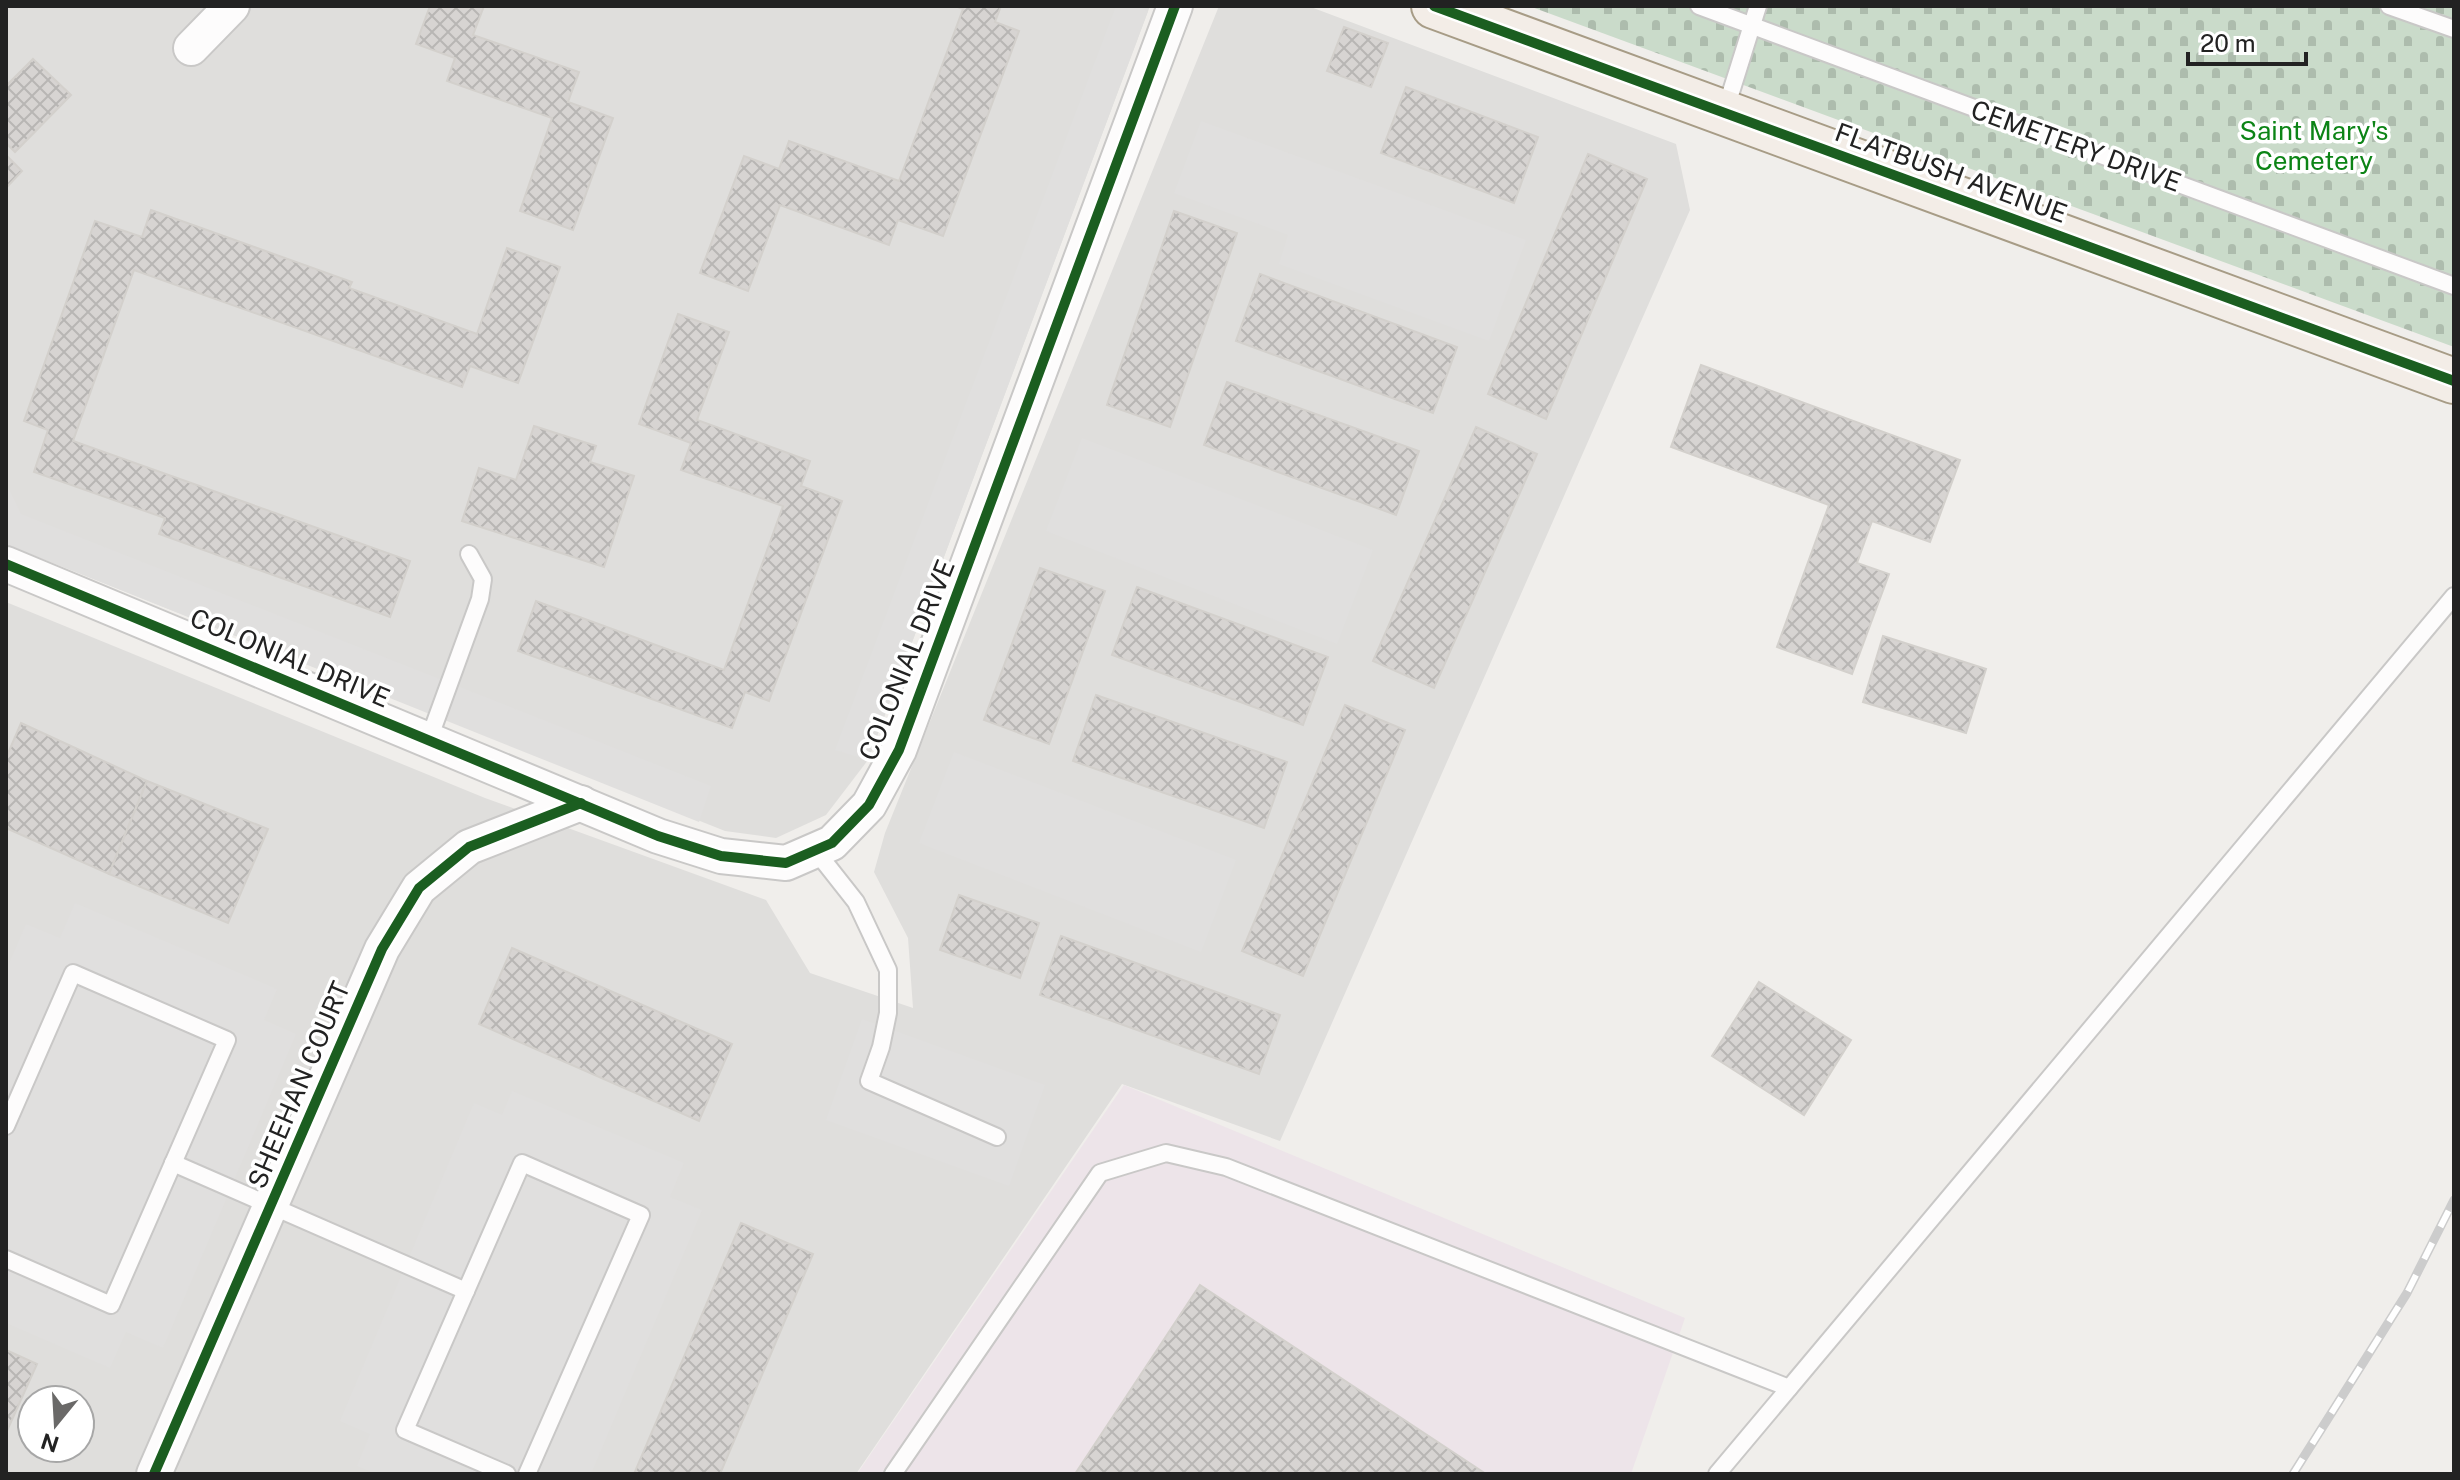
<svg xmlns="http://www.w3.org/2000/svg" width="2460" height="1480" viewBox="0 0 2460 1480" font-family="'Public Sans',sans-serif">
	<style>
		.residential { fill: #dfdedc; fill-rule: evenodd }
		.industrial { fill: #ede4e9 }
		.cemetery { fill: url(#cemetery-stones) }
		.parking { fill: #e0dfde }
		.building { fill: url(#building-cross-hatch); stroke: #d3d0cc; stroke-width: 2 }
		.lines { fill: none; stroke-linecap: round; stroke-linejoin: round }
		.service-casing { stroke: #c9c8c7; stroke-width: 20 }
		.minor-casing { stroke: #c9c8c7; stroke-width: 38 }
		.primary-casing { stroke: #a79c86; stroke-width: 48 }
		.service { stroke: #fdfcfc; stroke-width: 16 }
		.minor { stroke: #fdfcfc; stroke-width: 34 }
		.primary { stroke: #f3ede7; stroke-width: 44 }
		.rail-casing { stroke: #ccc; stroke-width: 9 }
		.rail { stroke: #fff; stroke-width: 6; stroke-dasharray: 18; stroke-linecap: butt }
		.cycleway-casing { stroke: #fff; stroke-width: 15 }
		.cycleway { stroke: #1b5e20; stroke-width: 10 }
		.labels { text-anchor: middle; stroke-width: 7; stroke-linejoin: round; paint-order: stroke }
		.park-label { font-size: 26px; fill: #0c8416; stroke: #fff }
		.street-label { font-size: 26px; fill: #222; stroke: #fff }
	</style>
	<defs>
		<pattern id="cemetery-stones" width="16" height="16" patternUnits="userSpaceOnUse" patternTransform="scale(2)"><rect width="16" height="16" fill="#cadbca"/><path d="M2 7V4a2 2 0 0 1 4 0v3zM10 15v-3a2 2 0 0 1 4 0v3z" fill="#adbcad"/></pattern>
		<pattern id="building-cross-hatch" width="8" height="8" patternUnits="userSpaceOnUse" patternTransform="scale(2)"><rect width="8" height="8" fill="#d7d4d2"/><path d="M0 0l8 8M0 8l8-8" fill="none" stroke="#b8b6b4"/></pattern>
	</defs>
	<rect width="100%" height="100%" fill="#f0eeeb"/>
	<g class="residential">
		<polygon points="6,6 1150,6 868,760 826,815 776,838 725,831 6,544"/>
		<path d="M1219,6H1308L1676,144L1690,210L1280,1141L1122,1084L856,1474H6V602L485,798L766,900L810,973L913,1008L908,938L874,872L885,833ZM32,1400H80V1448H32Z"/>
	</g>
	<polygon class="industrial" points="1124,1085 1685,1318 1631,1474 857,1474"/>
	<polygon class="cemetery" points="1529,6 2454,6 2454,347"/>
	<g class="parking">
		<polygon points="1116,6 1136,6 1148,11 868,760 835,750"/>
		<polygon points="1201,121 1526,240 1489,341 1279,264 1288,235 1174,193"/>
		<polygon points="1082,438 1373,550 1337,644 1046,531"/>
		<polygon points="6,483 21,514 711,786 699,822 6,544"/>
		<polygon points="954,752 1236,860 1201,952 919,843"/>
		<polygon points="75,903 277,989 264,1020 296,1034 163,1348 126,1332 110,1368 6,1323 6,971 26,924 60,938"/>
		<polygon points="862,1019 1045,1085 1009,1186 826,1120"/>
		<polygon points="512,1091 684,1163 670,1197 702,1210 591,1474 377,1474 357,1466 370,1434 340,1421 474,1103 502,1115"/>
	</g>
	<g class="building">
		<polygon points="430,6 484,6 473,35 579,72 568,102 613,118 573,230 520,211 552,118 447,81 455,58 416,44"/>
		<polygon points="955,6 1001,6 995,22 1019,31 943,236 898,220 889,245 780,205 748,291 700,273 744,156 779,169 789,141 899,181 963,9"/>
		<polygon points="1344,27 1388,43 1371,87 1327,71"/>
		<polygon points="33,59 71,95 15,152 6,143 6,86"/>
		<polygon points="1406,87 1538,137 1514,203 1381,153"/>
		<polygon points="1588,154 1647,179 1546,419 1488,394"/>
		<polygon points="6,155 22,171 6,188"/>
		<polygon points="151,210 352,282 349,288 477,334 507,248 560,267 518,383 470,366 462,387 134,270 73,441 410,561 390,617 159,534 165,518 34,472 48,430 24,421 95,221 142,237"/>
		<polygon points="1174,211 1237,233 1170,427 1107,405"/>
		<polygon points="1260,274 1457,347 1433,413 1236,341"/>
		<polygon points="678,314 729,332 697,420 810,461 801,486 842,501 769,701 745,692 732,728 518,651 536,601 724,670 783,506 681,470 691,443 639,424"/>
		<polygon points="1701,365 1960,460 1930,542 1872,521 1857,563 1889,574 1852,674 1777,647 1829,505 1671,447"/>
		<polygon points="1227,382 1419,451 1396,515 1204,445"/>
		<polygon points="534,426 596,446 590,462 634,476 604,567 462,521 479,468 516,480"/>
		<polygon points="1476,427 1537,454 1434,688 1373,661"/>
		<polygon points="1040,568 1105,591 1049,744 984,720"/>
		<polygon points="1137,587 1328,657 1303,725 1112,655"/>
		<polygon points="1883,636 1986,669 1966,733 1863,702"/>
		<polygon points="1096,695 1287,762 1264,828 1073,761"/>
		<polygon points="1345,705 1405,730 1303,976 1242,951"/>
		<polygon points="21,723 147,781 109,874 6,828 6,758"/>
		<polygon points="147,781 268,829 228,923 109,874"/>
		<polygon points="959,895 1039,923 1020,978 940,950"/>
		<polygon points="1061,936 1280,1015 1259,1074 1040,995"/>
		<polygon points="512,948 732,1044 699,1121 479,1024"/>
		<polygon points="1759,982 1851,1040 1804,1115 1712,1056"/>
		<polygon points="741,1223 813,1254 775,1344 720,1474 634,1474"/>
		<polygon points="1200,1285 1486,1474 1075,1474"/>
		<polygon points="6,1350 37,1364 6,1433"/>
	</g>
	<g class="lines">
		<defs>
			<g id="service">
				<polyline points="1699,6 2454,286"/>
				<polyline points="2389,6 2454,29"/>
				<polyline points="1725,111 1758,6"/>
				<polyline points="429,739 480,599 483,579 469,554"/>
				<polyline points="815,850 856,902 888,970 888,1013 881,1047 869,1081 997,1137"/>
				<polyline points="6,1126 73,973 227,1040 111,1305 6,1259"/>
				<polyline points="173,1163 466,1291"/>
				<polyline points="507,1474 405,1430 522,1163 641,1215 527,1474"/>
				<polyline points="893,1474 1100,1173 1166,1153 1226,1167 1789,1388"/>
				<polyline points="1717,1474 2454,596"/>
			</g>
			<g id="minor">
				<polyline points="191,48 232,6"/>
				<polyline points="6,564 658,836 721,856 786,863 832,843 869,805 899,750 1175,6"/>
				<polyline points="154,1474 382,949 419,888 469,847 581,803"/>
			</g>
			<polyline id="primary" points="1434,6 2454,381"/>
		</defs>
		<use href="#service" class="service-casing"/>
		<use href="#minor" class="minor-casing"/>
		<use href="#primary" class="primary-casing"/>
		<use href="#service" class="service"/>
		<use href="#minor" class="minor"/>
		<use href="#primary" class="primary"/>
		<defs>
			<polyline id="rail" points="2293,1474 2407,1293 2454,1200"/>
		</defs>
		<use href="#rail" class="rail-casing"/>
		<use href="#rail" class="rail"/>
		<defs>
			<g id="cycleway">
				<polyline points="1434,6 2454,381"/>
				<polyline points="6,564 658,836 721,856 786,863 832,843 869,805 899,750 1175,6"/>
				<polyline points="154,1474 382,949 419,888 469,847 581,803"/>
			</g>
		</defs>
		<use href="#cycleway" class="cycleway-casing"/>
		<use href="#cycleway" class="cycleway"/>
	</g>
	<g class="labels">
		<g class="park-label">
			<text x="2314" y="140">Saint Mary's<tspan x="2314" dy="30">Cemetery</tspan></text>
		</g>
		<g class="street-label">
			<text transform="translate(2076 146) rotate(20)" y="9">CEMETERY DRIVE</text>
			<text transform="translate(1951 173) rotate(20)" y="9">FLATBUSH AVENUE</text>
			<text transform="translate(290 658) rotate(23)" y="9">COLONIAL DRIVE</text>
			<text transform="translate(907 660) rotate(-68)" y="9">COLONIAL DRIVE</text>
			<text transform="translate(299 1085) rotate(-67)" y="9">SHEEHAN COURT</text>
		</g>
	</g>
	<rect width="2460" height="1480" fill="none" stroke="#222222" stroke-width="16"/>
	<g transform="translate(56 1424) rotate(198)"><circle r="38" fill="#ffffff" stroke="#a7a7a7" stroke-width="2"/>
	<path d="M0-6L14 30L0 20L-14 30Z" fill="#6a6968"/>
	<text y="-12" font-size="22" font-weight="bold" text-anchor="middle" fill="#222222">N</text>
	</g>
	<path d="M2188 52v12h118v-12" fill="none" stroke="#222222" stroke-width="4"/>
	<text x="2200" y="52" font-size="24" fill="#222222" stroke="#ffffff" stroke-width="6" paint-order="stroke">20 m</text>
</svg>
